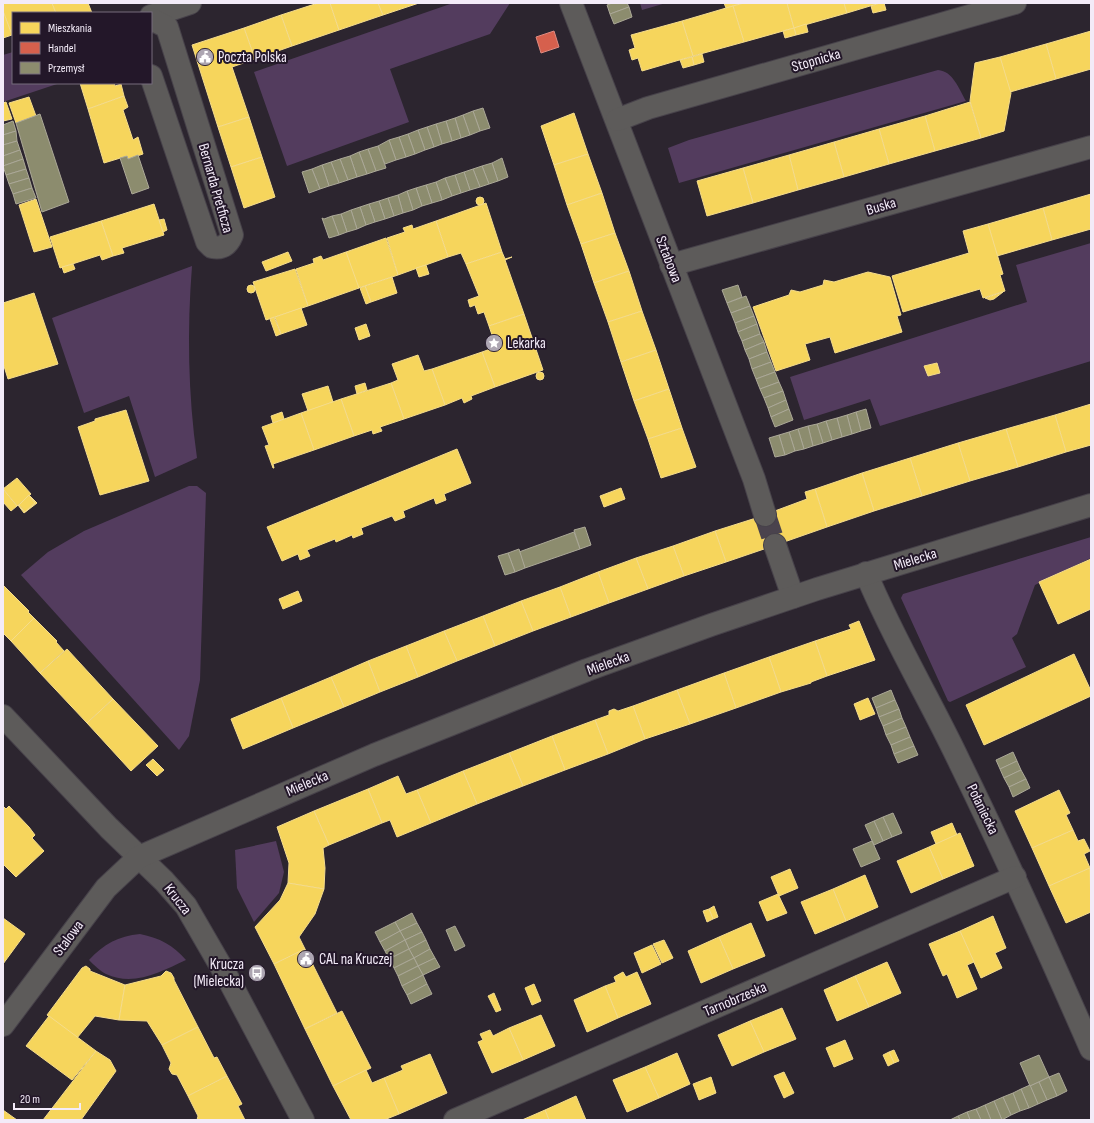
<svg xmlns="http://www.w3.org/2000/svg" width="1094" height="1123" viewBox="0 0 1094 1123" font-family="'Sofia Sans Condensed',sans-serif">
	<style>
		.green { fill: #533c5e }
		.homes { fill: #f6d55c; stroke: #f5dc8b }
		.shops { fill: #d6604d; stroke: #df8a80 }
		.industry { fill: #8c8c6e; stroke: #aba897 }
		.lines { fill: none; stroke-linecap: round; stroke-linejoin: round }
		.minor-tunnel { stroke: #4a434d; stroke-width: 22; stroke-dasharray: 22 11; stroke-linecap: butt }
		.minor-casing { stroke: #47424a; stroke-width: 24 }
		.minor { stroke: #5d5b5a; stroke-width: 22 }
		.labels { text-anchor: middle; stroke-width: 4; stroke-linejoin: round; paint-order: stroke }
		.poi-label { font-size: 15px; fill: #f3ebf8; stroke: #231729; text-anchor: start }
		.street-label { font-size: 15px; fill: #f3ebf8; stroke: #231729 }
	</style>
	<rect width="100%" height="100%" fill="#2c252f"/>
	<g class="green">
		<polygon points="453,3 510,3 490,34 390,69 409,122 287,166 254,72"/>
		<polygon points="640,3 666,3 642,10"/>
		<polygon points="13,52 13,83 60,83 3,102 3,55"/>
		<path d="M938,70C953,71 959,89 966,101L679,183L668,148L689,140Z"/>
		<polygon points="1091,243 1091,361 880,426 870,399 804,420 790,377 1027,302 1016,265"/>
		<path d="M192,266C187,330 188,394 197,458L155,477L129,396L84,413L52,318Z"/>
		<polygon points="189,486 197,486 206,493 200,680 189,736 179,750 21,575 48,552 84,531"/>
		<polygon points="1091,537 1091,558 1035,585 1017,634 1012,638 1026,667 950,702 948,701 901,598 903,594"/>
		<polygon points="276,841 284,872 279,893 254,922 237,888 235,850"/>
		<path d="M140,934C160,938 173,945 186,960C160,972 134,987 106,974C100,971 94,965 89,960C104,944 118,936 140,934Z"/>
	</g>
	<g class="homes">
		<polygon points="3,3 52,3 56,13 13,13 12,35 3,11"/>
		<polygon points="52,3 88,3 92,13 56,13"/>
		<polygon points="318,3 330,3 339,30 292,46 281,15"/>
		<polygon points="330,3 378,3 383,15 339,30"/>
		<polygon points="378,3 419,3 383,15"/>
		<polygon points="724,3 739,3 740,4 726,8"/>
		<polygon points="744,3 787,3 794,28 744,42 733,6"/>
		<polygon points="787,3 844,3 847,13 794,28"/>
		<polygon points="844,3 880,3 847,13"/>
		<polygon points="880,3 884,3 886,10 873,13 871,6"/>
		<polygon points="733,6 744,42 693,56 682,21"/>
		<polygon points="3,11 12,35 3,38"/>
		<polygon points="281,15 292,46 255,59 244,28"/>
		<polygon points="682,21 693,56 642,71 638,58 632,60 629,50 635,48 631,35"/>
		<polygon points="806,24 808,32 796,35 794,28"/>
		<polygon points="244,28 255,59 232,67 249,117 218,127 192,45"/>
		<polygon points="794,28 796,35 785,38 783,31"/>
		<polygon points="1091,31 1091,69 1056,79 1046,44"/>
		<polygon points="1046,44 1056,79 1010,92 1000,57"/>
		<polygon points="702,54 704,62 694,65 692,57"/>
		<polygon points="692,57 694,65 683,68 680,60"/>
		<polygon points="1000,57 1011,93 1004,131 981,138 970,101 975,63"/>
		<polygon points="80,83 114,83 115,86 121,84 124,96 88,109"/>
		<polygon points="124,96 128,107 123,110 133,140 138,137 143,154 128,159 127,156 104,163 88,109"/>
		<polygon points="29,97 36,116 16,123 9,103"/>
		<polygon points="6,102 12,119 3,121 3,103"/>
		<polygon points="970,102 981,138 935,151 925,116"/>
		<polygon points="574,113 588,154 554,165 541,126"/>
		<polygon points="925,116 935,151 889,164 879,129"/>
		<polygon points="249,117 262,157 231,167 218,127"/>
		<polygon points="879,129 889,164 844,177 834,142"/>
		<polygon points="834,142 844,177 798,190 789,155"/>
		<polygon points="588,154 602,193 567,205 554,165"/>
		<polygon points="789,155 798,190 753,203 743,168"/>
		<polygon points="262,157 275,197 244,208 231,167"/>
		<polygon points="743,168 753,203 707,216 697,181"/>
		<polygon points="602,193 615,233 581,244 567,205"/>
		<polygon points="1091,194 1091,229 1052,240 1043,208"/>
		<circle cx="480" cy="201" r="4"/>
		<polygon points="36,199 52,247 34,252 19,205"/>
		<polygon points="486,203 502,252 466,264 461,253 448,257 436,221"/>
		<polygon points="154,204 164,235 122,248 124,253 113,256 101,221"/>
		<polygon points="1043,208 1052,240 997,256 988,224"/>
		<polygon points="164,219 167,230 163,232 159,220"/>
		<polygon points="101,221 113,256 102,260 100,255 60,268 50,237"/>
		<polygon points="436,221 448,257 398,275 387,238 405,232 403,228 412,225 413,229"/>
		<polygon points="988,224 1003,274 1000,275 1005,291 983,298 980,289 903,312 892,276 969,253 963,231"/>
		<polygon points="615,233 629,271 594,283 581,244"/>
		<polygon points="386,238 398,275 358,288 346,252"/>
		<polygon points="288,252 292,261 266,271 262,262"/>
		<polygon points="346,252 359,288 308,306 296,269 314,263 313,259 321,256 323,260"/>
		<polygon points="502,252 505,259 512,257 505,260 524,314 489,326 484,312 478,314 475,305 470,307 468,300 479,296 466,264"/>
		<polygon points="73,264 75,269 64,273 62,267"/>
		<polygon points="426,265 429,274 419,277 416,268"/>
		<polygon points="295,269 308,306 266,320 253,282"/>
		<polygon points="629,271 642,311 608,322 594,283"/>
		<polygon points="868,272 890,277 901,315 897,316 902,332 835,353 830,337 805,344 810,360 776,371 753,307 789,295 791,290 800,292 823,285 824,280 834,282"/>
		<polygon points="392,277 397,293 371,302 365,286"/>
		<circle cx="251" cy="289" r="4"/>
		<polygon points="365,286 371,302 366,304 360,288"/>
		<polygon points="1003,292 994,299 990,300 985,298"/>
		<polygon points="34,293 58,364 8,379 3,363 3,303"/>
		<polygon points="301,308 307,325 281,334 275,317"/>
		<polygon points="642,311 656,350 621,362 608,322"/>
		<polygon points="524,314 543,370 495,387 482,352 496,347 489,326"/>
		<polygon points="274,317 281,334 276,336 270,319"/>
		<polygon points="366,324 370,336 359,340 355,328"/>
		<polygon points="656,350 669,389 634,401 621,362"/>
		<polygon points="482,352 495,387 471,396 472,399 464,403 462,398 445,405 432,369"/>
		<polygon points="418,355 424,371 432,369 445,405 404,419 391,383 398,380 392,364"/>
		<polygon points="937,363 940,373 928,376 924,366"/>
		<circle cx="540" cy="376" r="4"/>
		<polygon points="365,383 367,390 357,394 355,386"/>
		<polygon points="391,383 404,419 380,427 382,431 373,434 372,430 354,436 341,399"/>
		<polygon points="328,386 333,402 308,411 302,394"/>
		<polygon points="669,389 682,428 648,439 634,401"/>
		<polygon points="341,399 354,436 314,450 301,413"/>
		<polygon points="1091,404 1091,445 1066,452 1055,415"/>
		<polygon points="126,410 149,481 100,495 78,427 95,421 95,419"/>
		<polygon points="282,412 284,419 273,423 271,416"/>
		<polygon points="301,413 314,450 273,464 274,468 273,468 265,446 269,445 262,427"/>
		<polygon points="1055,415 1066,452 1018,467 1006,429"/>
		<polygon points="682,428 696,467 661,478 648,439"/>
		<polygon points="1006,429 1018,467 970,481 958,443"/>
		<polygon points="958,443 970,481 922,496 910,458"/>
		<polygon points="457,449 471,483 444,494 446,500 436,504 434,498 403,511 405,517 395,521 392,516 361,528 363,534 353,538 352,535 336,542 335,539 307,550 310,556 300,560 298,554 282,561 267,527"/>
		<polygon points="910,458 922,496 874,511 862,473"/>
		<polygon points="862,473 874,511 827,527 815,489"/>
		<polygon points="17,478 31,494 17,506 3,489"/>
		<polygon points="621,488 625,499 604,507 600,496"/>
		<polygon points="3,489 17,506 11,511 3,502"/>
		<polygon points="815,489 827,527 767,548 756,518 807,499 805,492"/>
		<polygon points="29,495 35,503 25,512 19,505"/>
		<polygon points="29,495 37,503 24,513 18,505 25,512 35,503"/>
		<polygon points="756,518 767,548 726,562 715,531"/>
		<polygon points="715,531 726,562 684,576 673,546"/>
		<polygon points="673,546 684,576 648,589 636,558"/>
		<polygon points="636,558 648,589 609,603 598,572"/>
		<polygon points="1091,559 1091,609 1058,624 1039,582"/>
		<polygon points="598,572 609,603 571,617 560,587"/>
		<polygon points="3,585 29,611 28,612 34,618 11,641 3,633"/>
		<polygon points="560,587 571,617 533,631 521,601"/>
		<polygon points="298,591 302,601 283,609 279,599"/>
		<polygon points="521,601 533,631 495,646 483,616"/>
		<polygon points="483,616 495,646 457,661 444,631"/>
		<polygon points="34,618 57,641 56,642 64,651 40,673 11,641"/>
		<polygon points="859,621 875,660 827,676 815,641 851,629 849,625"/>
		<polygon points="444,631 457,661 418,677 406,646"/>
		<polygon points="815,641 827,676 811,682 811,683 781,692 769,657"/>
		<polygon points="406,646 418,677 380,692 368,661"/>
		<polygon points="67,649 113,699 87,723 40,673"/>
		<polygon points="1074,654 1091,691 1091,696 984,745 966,705"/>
		<polygon points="769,657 781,692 736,708 724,673"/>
		<polygon points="368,661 380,692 344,707 331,677"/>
		<polygon points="724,673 736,708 690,724 677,690"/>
		<polygon points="331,677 344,707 293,728 281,698"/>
		<polygon points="677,690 690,724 645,739 633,706"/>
		<polygon points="281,698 293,728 243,749 231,719"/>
		<polygon points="868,698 875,714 860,720 854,704"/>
		<polygon points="113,699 158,746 131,771 87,723"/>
		<polygon points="633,706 645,739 608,754 595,720 609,715 609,711 614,709 618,711"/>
		<polygon points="595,720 608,754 565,770 552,736"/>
		<polygon points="552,736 565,770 523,786 509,753"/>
		<polygon points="509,753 523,786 477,804 463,771"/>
		<polygon points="153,759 164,770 157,776 146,765"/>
		<polygon points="463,771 477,804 431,823 417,790"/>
		<polygon points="398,776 406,794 417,790 431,823 397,837 390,820 382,823 368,789"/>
		<polygon points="368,789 382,823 329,845 314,811"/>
		<polygon points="1059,790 1070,813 1066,815 1073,830 1032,848 1015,811"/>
		<polygon points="3,806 6,809 9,806 29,827 35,835 32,838 44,851 16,877 3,864"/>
		<polygon points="314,811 329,845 323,848 325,868 324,889 288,883 289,863 277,827"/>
		<polygon points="952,823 957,835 936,844 931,832"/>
		<polygon points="1073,830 1078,841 1084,839 1090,851 1084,854 1090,868 1049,886 1032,848"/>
		<polygon points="960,833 974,866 943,879 929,847"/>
		<polygon points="929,847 943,879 911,893 897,861"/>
		<polygon points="1090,868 1091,912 1066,923 1049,886"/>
		<polygon points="790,869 798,888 779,896 771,877"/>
		<polygon points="865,875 878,907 846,921 833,889"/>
		<polygon points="288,883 324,889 315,914 299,937 305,949 274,964 255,927 280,900"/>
		<polygon points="833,889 846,921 815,934 801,902"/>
		<polygon points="778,894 787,913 767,921 759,902"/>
		<polygon points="714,906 718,917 713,919 709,909"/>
		<polygon points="709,909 713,919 707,922 703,911"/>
		<polygon points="993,916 1006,948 995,953 1002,968 981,978 960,931"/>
		<polygon points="3,918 25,934 3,964"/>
		<polygon points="751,923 765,956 733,969 719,937"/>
		<polygon points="960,931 974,962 967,965 977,989 957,998 947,974 943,976 929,944"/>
		<polygon points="719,937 733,969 701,983 688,951"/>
		<polygon points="664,940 673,958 662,963 653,944"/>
		<polygon points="652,945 661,964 642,973 634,953"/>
		<polygon points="305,949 337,1013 305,1029 274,964"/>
		<polygon points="887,962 901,993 869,1007 855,976"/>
		<polygon points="86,966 90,969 90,971 125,985 119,1020 95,1016 77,1038 47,1015 82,968"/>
		<polygon points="166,971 171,973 174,978 174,980 198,1027 162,1045 147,1021 119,1020 125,985 161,976"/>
		<polygon points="623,972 626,977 637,972 651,1004 618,1018 605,986 616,982 614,977"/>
		<polygon points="855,976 869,1007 837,1021 824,990"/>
		<polygon points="534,984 541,1001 532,1005 525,988"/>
		<polygon points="605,986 618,1018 587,1032 574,1000"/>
		<polygon points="494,993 501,1010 496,1012 488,996"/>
		<polygon points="782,1008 796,1039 764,1052 750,1021"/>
		<polygon points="342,1011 371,1068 333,1086 305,1029"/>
		<polygon points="541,1015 555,1046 523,1060 509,1028"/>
		<polygon points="49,1016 96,1051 72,1080 26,1046"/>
		<polygon points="750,1021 764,1052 732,1066 718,1035"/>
		<polygon points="198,1027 214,1058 217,1057 227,1076 188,1096 177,1075 172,1074 169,1069 171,1063 162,1045"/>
		<polygon points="509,1028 523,1060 492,1073 478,1042 483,1040 480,1034 490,1030 493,1036"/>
		<polygon points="845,1040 853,1059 834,1067 826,1048"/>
		<polygon points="894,1050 899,1061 894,1063 889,1052"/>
		<polygon points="96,1051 110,1060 116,1071 81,1120 43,1120"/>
		<polygon points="889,1052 894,1063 888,1066 883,1055"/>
		<polygon points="677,1053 690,1084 659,1098 645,1067"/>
		<polygon points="430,1054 447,1093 399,1114 384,1078 403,1070 401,1066"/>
		<polygon points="645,1067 659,1098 627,1112 613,1080"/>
		<polygon points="366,1070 372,1083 384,1078 399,1114 384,1120 351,1120 333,1086"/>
		<polygon points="784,1072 794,1093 784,1098 774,1076"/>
		<polygon points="227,1076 242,1104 238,1106 245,1120 197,1120 198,1116 188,1096"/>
		<polygon points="711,1077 716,1093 699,1100 693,1084"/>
		<polygon points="576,1096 586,1120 549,1120 545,1110"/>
		<polygon points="3,1110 17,1120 3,1120"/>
		<polygon points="545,1110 549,1120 522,1120"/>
	</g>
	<polygon class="shops" points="554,31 559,47 541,53 536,37"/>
	<g class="industry">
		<polygon points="612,3 627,3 629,7 610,14 607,5"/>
		<polygon points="629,7 632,17 614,24 610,14"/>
		<polygon points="483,108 490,128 480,131 473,111"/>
		<polygon points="473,111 480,131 470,135 463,115"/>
		<polygon points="40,114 69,202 42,212 16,123"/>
		<polygon points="463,115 470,135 461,138 455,118"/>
		<polygon points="455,118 461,138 452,141 446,121"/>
		<polygon points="13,121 16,131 3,135 3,125"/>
		<polygon points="446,121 452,141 442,144 436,124"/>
		<polygon points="436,124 442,144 434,147 427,127"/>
		<polygon points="427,127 434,147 425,150 418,130"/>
		<polygon points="418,130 425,150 415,154 408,134"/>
		<polygon points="16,131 17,141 3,145 3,135"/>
		<polygon points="408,134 415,154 406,157 399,137"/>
		<polygon points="399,137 406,157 396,160 389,140"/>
		<polygon points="389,140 396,160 385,164 378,146"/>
		<polygon points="17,141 20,150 3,156 3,145"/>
		<polygon points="378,146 386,168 376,171 368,149"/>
		<polygon points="368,149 376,171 367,174 359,152"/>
		<polygon points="20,150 23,159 3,166 3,156"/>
		<polygon points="359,152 367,174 357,177 350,156"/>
		<polygon points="138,155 149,188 132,194 120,158 127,156 128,159"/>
		<polygon points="350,156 357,177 348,180 340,159"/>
		<polygon points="502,158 508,177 498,181 492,163"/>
		<polygon points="23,159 26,169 6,175 3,166"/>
		<polygon points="340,159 348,180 339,183 331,162"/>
		<polygon points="331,162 339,183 329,186 322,165"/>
		<polygon points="492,163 498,181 489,184 482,166"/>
		<polygon points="322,165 329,186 320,189 312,169"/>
		<polygon points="482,166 489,184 480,187 473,169"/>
		<polygon points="26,169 29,178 9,184 6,175"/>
		<polygon points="312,169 320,189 309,193 302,172"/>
		<polygon points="473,169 480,187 470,190 464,172"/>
		<polygon points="464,172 470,190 461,193 455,175"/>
		<polygon points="455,175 461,193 452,196 445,178"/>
		<polygon points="29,178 32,188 13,194 9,184"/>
		<polygon points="445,178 452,196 442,200 436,182"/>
		<polygon points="436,182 442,200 432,203 426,185"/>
		<polygon points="426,185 432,203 422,206 416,188"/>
		<polygon points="32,188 36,198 16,204 13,194"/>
		<polygon points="416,188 422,206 413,210 407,191"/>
		<polygon points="407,191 413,210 403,213 398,195"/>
		<polygon points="398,195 403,213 394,216 388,198"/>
		<polygon points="388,198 394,216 385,219 379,201"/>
		<polygon points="379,201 385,219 375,222 369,204"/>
		<polygon points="369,204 375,222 366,225 360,207"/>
		<polygon points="360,207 366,225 357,229 351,210"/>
		<polygon points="351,210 357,229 347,232 341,214"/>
		<polygon points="341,214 347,232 339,235 332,216"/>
		<polygon points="332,216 339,235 329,238 322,218 324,219"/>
		<polygon points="738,285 742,297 727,303 722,290"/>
		<polygon points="746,296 750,306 731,313 727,303"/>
		<polygon points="750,306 754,316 735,323 731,313"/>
		<polygon points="754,316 757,324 738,332 735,323"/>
		<polygon points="757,324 760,334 742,341 738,332"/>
		<polygon points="760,334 764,342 745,350 742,341"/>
		<polygon points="764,342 767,352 749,359 745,350"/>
		<polygon points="767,352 771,362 752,369 749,359"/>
		<polygon points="771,362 775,372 756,379 752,369"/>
		<polygon points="775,372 779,382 760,389 756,379"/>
		<polygon points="779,382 783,391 764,398 760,389"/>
		<polygon points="783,391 786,400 768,408 764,398"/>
		<polygon points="786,400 789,409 771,417 768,408"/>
		<polygon points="789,409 793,420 775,427 771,417"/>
		<polygon points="866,409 871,428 861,431 856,412"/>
		<polygon points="856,412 861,431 852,434 847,415"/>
		<polygon points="847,415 852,434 842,437 837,418"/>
		<polygon points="837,418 842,437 832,440 826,421"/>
		<polygon points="826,421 832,440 823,443 817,424"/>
		<polygon points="817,424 823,443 813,446 808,426"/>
		<polygon points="808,426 813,446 804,449 798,429"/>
		<polygon points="798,429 804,449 795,451 789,432"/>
		<polygon points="789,432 795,451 785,455 779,435"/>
		<polygon points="779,435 785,455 775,457 769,438"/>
		<polygon points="585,527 591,545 580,549 574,530"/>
		<polygon points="574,532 580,549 525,568 519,552"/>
		<polygon points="519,549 525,568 515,572 508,553"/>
		<polygon points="508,553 515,572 505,575 498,556"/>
		<polygon points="891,690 895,700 876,708 872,698"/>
		<polygon points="895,700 899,709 879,717 876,708"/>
		<polygon points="899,709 902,718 883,726 879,717"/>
		<polygon points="902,718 906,727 886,735 883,726"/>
		<polygon points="906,727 910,737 891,745 886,735"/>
		<polygon points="910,737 914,746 894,754 891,745"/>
		<polygon points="914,746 918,755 898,763 894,754"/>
		<polygon points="1013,752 1017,761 1000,769 996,760"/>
		<polygon points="1017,761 1021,770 1004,778 1000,769"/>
		<polygon points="1021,770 1026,779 1009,787 1004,778"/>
		<polygon points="1026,779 1030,788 1013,797 1009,787"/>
		<polygon points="893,813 902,833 892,837 883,817"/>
		<polygon points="883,817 892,837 883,841 874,821"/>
		<polygon points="874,821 883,841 874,845 865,825"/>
		<polygon points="872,841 880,859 861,867 853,849"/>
		<polygon points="412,913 417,923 400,931 395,922"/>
		<polygon points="395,922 400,931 380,942 375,932"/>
		<polygon points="417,923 422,932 405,940 400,931"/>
		<polygon points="455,926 465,946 455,951 446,930"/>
		<polygon points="400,931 405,940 385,951 380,942"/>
		<polygon points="422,932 426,940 409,949 405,940"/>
		<polygon points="405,940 409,949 389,959 385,951"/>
		<polygon points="426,940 430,949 414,958 409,949"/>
		<polygon points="409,949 414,958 394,968 389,959"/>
		<polygon points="430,949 435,958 418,966 414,958"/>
		<polygon points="414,958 418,966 398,976 394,968"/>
		<polygon points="435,958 440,967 423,975 418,966"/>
		<polygon points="418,966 423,975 402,986 398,976"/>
		<polygon points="423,975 427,984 407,995 402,986"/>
		<polygon points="427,984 432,994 411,1004 407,995"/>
		<polygon points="1039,1055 1049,1077 1030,1086 1020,1063"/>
		<polygon points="1059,1073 1067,1091 1057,1096 1049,1077"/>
		<polygon points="1049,1077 1057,1096 1047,1100 1039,1082"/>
		<polygon points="1039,1082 1047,1100 1038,1104 1030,1086"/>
		<polygon points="1030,1085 1038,1104 1029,1108 1021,1089"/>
		<polygon points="1021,1089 1029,1108 1020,1111 1013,1093"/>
		<polygon points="1013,1093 1020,1111 1011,1115 1003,1097"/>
		<polygon points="1003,1097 1011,1115 1002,1120 994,1101"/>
		<polygon points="994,1101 1002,1120 991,1120 985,1105"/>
		<polygon points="985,1105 991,1120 981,1120 976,1109"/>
		<polygon points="976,1109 981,1120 970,1120 967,1112"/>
		<polygon points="967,1112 970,1120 960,1120 958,1116"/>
		<polygon points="958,1116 960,1120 950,1120"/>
	</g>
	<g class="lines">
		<polyline class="minor-tunnel" points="765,515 775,545"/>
		<defs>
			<g id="minor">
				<polyline points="571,3 754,479 765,515"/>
				<polyline points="151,16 190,3"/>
				<path d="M151,19L167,27L232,235C228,245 223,249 212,247L207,242L151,76"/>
				<polyline points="617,120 648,108 1015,3"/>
				<polyline points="671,265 1091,147"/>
				<polyline points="775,545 793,597"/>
				<path d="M866,573C893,639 930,699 960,763C1006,857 1049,953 1091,1049"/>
				<polyline points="3,716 109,828 164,881 186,906 230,982 303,1120"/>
				<polyline points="3,1025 106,888 139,857 374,755 587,670 711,625 817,589 1091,505"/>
				<polyline points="455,1120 1015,877"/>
			</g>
		</defs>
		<use href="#minor" class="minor-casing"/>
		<use href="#minor" class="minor"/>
	</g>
	<defs>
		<symbol id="civic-disc" viewBox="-11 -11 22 22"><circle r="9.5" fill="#ada6b2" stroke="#231729"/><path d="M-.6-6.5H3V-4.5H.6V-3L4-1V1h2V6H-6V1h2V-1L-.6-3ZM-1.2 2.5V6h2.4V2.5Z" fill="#fff"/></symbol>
		<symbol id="sight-disc" viewBox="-11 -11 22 22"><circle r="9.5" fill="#ada6b2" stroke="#231729"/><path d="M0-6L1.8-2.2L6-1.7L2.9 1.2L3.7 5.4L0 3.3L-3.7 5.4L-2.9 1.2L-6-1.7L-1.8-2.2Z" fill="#fff"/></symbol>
		<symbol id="bus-disc" viewBox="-11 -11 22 22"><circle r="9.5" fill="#ada6b2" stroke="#231729"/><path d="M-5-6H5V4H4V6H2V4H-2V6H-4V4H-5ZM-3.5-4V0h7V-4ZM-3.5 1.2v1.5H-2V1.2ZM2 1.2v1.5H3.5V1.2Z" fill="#fff"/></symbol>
	</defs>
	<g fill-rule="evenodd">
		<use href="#civic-disc" x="195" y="47" width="20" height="20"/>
		<use href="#sight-disc" x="484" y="333" width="20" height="20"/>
		<use href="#civic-disc" x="296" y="949" width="20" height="20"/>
		<use href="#bus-disc" x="247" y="963" width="20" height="20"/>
	</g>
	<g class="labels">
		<g class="poi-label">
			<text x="218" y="62">Poczta Polska</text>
			<text x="507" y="348">Lekarka</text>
			<text x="319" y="964">CAL na Kruczej</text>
			<text x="244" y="969" text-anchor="end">Krucza<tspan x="244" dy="17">(Mielecka)</tspan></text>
		</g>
		<g class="street-label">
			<text transform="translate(816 60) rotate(-16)" y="5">Stopnicka</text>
			<text transform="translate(216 188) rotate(74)" y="5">Bernarda Pretficza</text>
			<text transform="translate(881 206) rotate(-16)" y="5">Buska</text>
			<text transform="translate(669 259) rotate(69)" y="5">Sztabowa</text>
			<text transform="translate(915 559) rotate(-17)" y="5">Mielecka</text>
			<text transform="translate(608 663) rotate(-20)" y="5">Mielecka</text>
			<text transform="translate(307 783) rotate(-23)" y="5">Mielecka</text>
			<text transform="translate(983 809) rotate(64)" y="5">Połaniecka</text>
			<text transform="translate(178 899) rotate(52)" y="5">Krucza</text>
			<text transform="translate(68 938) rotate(-53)" y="5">Stalowa</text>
			<text transform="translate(735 999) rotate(-23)" y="5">Tarnobrzeska</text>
		</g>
	</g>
	<rect width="1094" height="1123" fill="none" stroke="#f3ebf8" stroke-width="8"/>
	<rect x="12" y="12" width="140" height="72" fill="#231729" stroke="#766c7c"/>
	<rect x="20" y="22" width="20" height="12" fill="#f6d55c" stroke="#766c7c"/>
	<text x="48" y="32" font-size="12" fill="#f3ebf8">Mieszkania</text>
	<rect x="20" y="42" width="20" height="12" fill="#d6604d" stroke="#766c7c"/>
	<text x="48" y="52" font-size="12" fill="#f3ebf8">Handel</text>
	<rect x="20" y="62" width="20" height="12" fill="#8c8c6e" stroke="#766c7c"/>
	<text x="48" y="72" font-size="12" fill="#f3ebf8">Przemysł</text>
	<path d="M14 1103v6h66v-6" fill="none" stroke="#f3ebf8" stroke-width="2"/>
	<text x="20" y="1103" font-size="12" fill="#f3ebf8" stroke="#231729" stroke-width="3" paint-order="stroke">20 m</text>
</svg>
